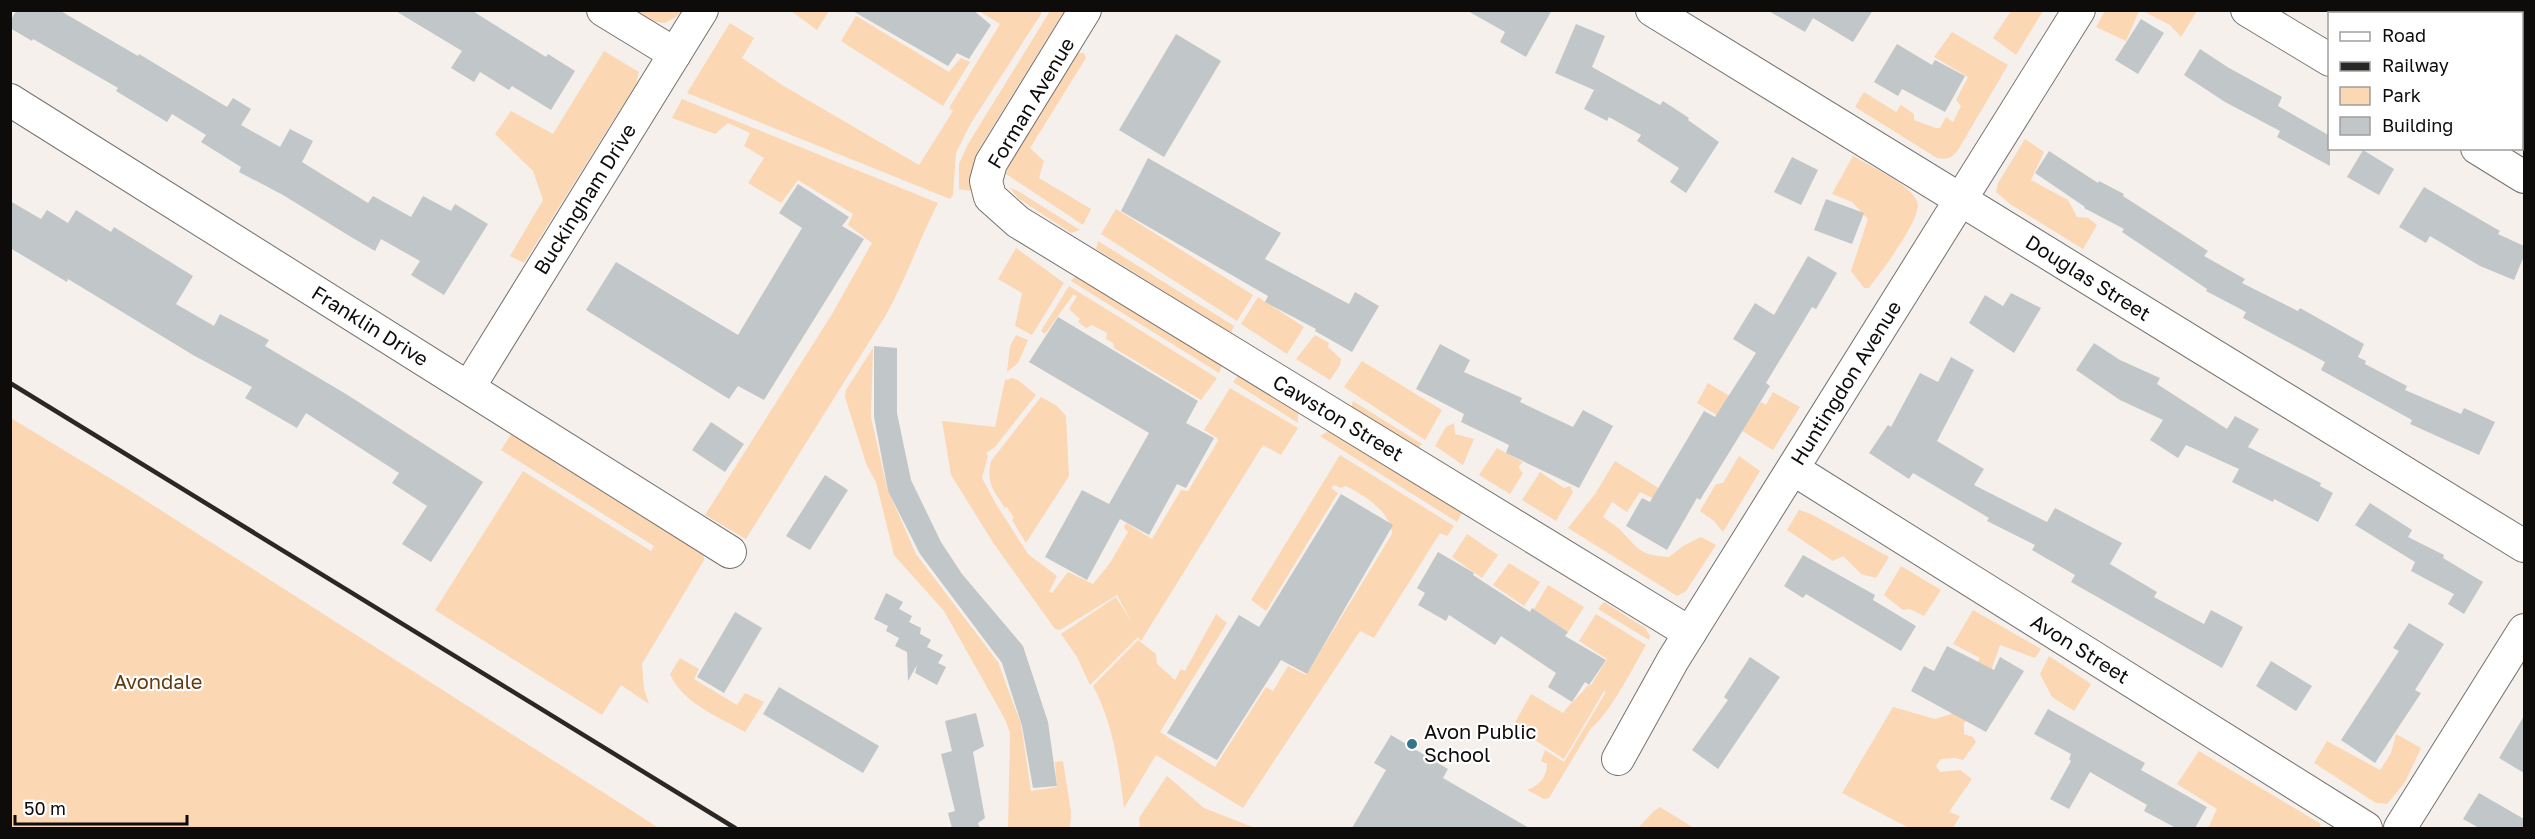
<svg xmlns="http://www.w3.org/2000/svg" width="2535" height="839" viewBox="0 0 2535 839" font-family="'Golos Text',sans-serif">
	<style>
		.green { fill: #fcd7b4 }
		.building { fill: #c1c7c9 }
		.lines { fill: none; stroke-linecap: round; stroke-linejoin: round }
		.minor-casing { stroke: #76726e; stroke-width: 34 }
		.minor { stroke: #fff; stroke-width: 32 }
		.rail { stroke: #2a2826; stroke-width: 4.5 }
		.poi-dot { fill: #347688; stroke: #fff; stroke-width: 2 }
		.labels { text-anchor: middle; stroke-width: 4.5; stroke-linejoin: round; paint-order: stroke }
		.street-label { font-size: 20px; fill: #0d0c0a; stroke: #fff }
		.park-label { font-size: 20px; fill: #623b0e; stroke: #fff }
		.poi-label { font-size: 20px; fill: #0d0c0a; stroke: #fff; text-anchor: start }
	</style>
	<rect width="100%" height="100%" fill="#f5f0eb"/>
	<g class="green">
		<polygon points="629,11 681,11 676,17 665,23 642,20"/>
		<polygon points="791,11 829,11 817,30"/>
		<polygon points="979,11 1043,11 971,123 956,153 953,195 950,199 687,93 730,23 754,38 742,58 782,85 919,165 953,111 949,108 1000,24"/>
		<polygon points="1050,11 1064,11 979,149 975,159 975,187 971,191 959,189 959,164 968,144"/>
		<polygon points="2011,11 2043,11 2016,55 1993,38"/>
		<polygon points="2105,11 2139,11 2126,41 2096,27"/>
		<polygon points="2143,11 2197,11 2181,37 2170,25"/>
		<polygon points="856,16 949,72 961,58 970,62 943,106 841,41"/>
		<path d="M1952,32L2008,65L1958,150C1952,158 1948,160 1937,158L1855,107L1864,92L1896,112L1901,105L1914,114V120L1936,128H1940L1946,117L1953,122L1961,106L1956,100L1968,77L1934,57Z"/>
		<polygon points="604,51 639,72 636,84 524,263 510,256 543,200 533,171 495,134 511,111 553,134"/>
		<polygon points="1073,53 1084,53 1086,58 1030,148 1044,161 1039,178 1091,209 1083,225 1006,174 1010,158"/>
		<path d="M682,99L938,203C919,240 906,279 886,315L746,539L705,515L832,314L872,243L848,225L853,214L798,180L781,203L748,183L764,158L744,146L750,133L728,123L715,134L672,118Z"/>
		<polygon points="2025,139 2044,152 2031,180 2068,200 2077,217 2088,218 2097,225 2083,249 2010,204 1996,192 1998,183"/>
		<path d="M1853,156C1868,165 1911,185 1917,201C1924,217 1880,273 1869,288H1864L1851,271L1868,219L1852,202L1832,194Z"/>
		<polygon points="1010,188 1018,191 1080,230 1071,233 1018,198"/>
		<polygon points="1116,209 1253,295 1237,321 1101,234"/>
		<polygon points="1098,241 1234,326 1231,333 1096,249"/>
		<polygon points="1016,248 1064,283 1032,335 1015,326 1022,293 998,279"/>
		<polygon points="1078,273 1223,363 1219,373 1071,281"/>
		<polygon points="1069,286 1217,378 1201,400 1114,348 1113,343 1106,339 1107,333 1092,325 1086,328 1078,322 1080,319 1069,309 1077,296 1073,295 1045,334 1041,331"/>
		<polygon points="1258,297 1304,327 1287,354 1241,324"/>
		<polygon points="1016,335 1028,340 1018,363 1007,372 1010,346"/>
		<polygon points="1315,335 1329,343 1328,347 1341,359 1340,365 1330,380 1296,359"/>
		<polygon points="873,348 871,417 887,488 916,554 998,662 1021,724 1031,791 1057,787 1055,762 1063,761 1071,812 1070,828 1008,828 1010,733 1005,719 944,611 894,555 876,482 867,466 845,397 846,390"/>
		<polygon points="1362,361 1442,410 1425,440 1344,387"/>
		<polygon points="1239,374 1298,411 1298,423 1233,382"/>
		<polygon points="1012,378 1018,380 1036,395 995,447 986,453 988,456 982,478 996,504 1028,554 1057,576 1049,592 1052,593 1068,572 1093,584 1110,563 1128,532 1124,528 1126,523 1152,539 1181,490 1188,491 1218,441 1217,438 1204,430 1230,388 1298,428 1281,455 1263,445 1141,641 1138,637 1090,685 1077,657 1061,634 1116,597 1132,623 1117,595 1060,630 1055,629 994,544 951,475 942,421 995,427 1005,380"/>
		<polygon points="1708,383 1754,411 1761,402 1766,405 1773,392 1800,407 1773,450 1697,403"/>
		<path d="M1041,397L1057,406L1066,416L1069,476L1026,543L1012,520L1014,518L1007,507L1005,508C993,490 986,483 991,461Z"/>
		<polygon points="1353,401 1422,444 1417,449 1351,408"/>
		<polygon points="11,418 126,488 659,828 11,828"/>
		<polygon points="1454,423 1455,434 1474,439 1463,465 1435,446 1446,427"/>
		<polygon points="513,431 703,548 704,560 642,664 644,689 649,704 621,685 602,715 435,610 523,471 651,551 654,546 501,450"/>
		<polygon points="1329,431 1462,513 1457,522 1320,436"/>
		<polygon points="1497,448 1523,462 1518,467 1523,473 1510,494 1479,475"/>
		<path d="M1340,455L1454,526L1447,536L1440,533L1374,638L1360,631L1243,808L1156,755L1124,808C1119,767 1113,723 1093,686L1138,640L1156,654L1157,664L1175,680L1181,669L1185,671L1216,614L1227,623L1160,732L1215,767L1266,687L1273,691L1288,666L1306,675L1392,534C1391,512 1364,495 1346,486L1341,488L1334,485L1331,488L1338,493L1266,611L1251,600Z"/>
		<polygon points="1739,456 1760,471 1723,532 1714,521 1700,511 1716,484 1723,483"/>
		<path d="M1615,461L1668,494L1661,502L1640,492L1627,512L1612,502L1603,517C1608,521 1614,524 1618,528C1639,548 1637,555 1669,557L1683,546L1701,537L1716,545L1686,591L1677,596L1568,528L1595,494Z"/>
		<polygon points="1540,472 1564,488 1570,486 1573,492 1556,521 1522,500"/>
		<polygon points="1799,510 1811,514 1889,557 1876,578 1861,574 1843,556 1833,561 1787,530"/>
		<polygon points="1467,534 1498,555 1482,578 1452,557"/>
		<polygon points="1509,563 1540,582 1524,606 1493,585"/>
		<polygon points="1901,566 1941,590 1924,616 1910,609 1903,610 1884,595"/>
		<polygon points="1548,585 1584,607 1568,632 1534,609"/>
		<polygon points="1604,602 1645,628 1650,636 1649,640 1598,609"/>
		<polygon points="1973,610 2041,649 2035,658 2000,645 1991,671 1995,674 1964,724 1964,734 1973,737 1976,742 1963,760 1955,758 1941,759 1936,766 1940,772 1960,770 1972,779 1949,812 1960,816 1953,828 1909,828 1842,793 1893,707 1935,719 1951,714 1980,658 1953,644"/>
		<path d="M1596,614L1646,645C1634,666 1609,715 1591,728L1549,798L1544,799L1527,790C1539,786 1547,777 1547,764L1541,761L1545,750L1564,762L1606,692L1604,691L1564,759L1513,726L1531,694L1563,713C1570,703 1579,697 1587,686L1591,685L1607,659L1579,641Z"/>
		<polygon points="2049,656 2091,684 2074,711 2052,697 2040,674"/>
		<path d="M680,658L699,669L694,679L737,705L745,693L764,702L745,732C719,717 682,703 670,674Z"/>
		<polygon points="2396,734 2421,748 2405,782 2387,804 2376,803 2314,763 2327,741 2380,770 2391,753"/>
		<polygon points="2199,751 2321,824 2319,828 2208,828 2217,809 2177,784"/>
		<polygon points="1167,776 1204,808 1255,828 1140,828 1139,818"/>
		<polygon points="1660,807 1694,828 1638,828 1654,811"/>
	</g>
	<g class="building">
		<polygon points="17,10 59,10 138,56 139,54 227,107 233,98 251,109 241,125 280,147 290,129 313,141 302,162 368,203 373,196 411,217 423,196 451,211 455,204 488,224 444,295 411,275 420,261 381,239 375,251 351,237 283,195 239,172 241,167 201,142 206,135 172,114 167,122 116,91 118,88 33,39 32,41 10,28 10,21"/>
		<polygon points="394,10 471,10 546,57 548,54 575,71 551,110 512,86 509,90 480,72 474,82 451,68 462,51"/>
		<polygon points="851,10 973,10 991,25 969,59 957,53 948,66"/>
		<polygon points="1466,10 1552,10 1526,57 1500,42 1505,32"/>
		<polygon points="1767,10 1873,10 1853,42 1813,18 1805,32"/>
		<polygon points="2141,19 2164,33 2138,74 2115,60"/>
		<polygon points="1576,24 1605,36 1592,67 1660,105 1663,101 1689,118 1688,120 1719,142 1686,193 1670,182 1679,168 1637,141 1641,135 1609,117 1607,121 1584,109 1594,90 1555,73"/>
		<polygon points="1176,34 1221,61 1164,157 1119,130"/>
		<polygon points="1897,44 1932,65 1935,60 1965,76 1945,112 1902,89 1898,96 1874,82"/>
		<polygon points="2200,49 2229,68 2282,97 2278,106 2330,136 2330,166 2277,137 2280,131 2225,102 2184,75"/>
		<polygon points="2363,150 2394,169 2379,195 2347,177"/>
		<polygon points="2049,151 2098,183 2099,181 2124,194 2123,196 2208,251 2204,256 2245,279 2242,283 2298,311 2300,308 2364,344 2358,357 2366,361 2365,364 2407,386 2405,390 2461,414 2464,408 2495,422 2479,455 2410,424 2412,420 2321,370 2325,362 2243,318 2246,312 2206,291 2207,289 2122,232 2124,229 2084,208 2085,207 2035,173"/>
		<polygon points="1792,157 1818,170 1801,205 1774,192"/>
		<polygon points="1148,158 1281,233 1265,259 1349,304 1355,292 1379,306 1352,352 1315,331 1316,329 1265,302 1268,296 1121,211"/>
		<polygon points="798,184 849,217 842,226 864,239 764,400 738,386 729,399 586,310 616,262 738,335 802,228 779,213"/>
		<polygon points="2424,187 2500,231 2498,234 2524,246 2524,256 2514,280 2480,266 2430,236 2426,243 2399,227"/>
		<polygon points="1826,199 1864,213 1852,244 1814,230"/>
		<polygon points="10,201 41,219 47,210 68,223 76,210 111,232 114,227 193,276 176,304 214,326 220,314 269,340 265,346 346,394 483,482 431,562 402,544 427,506 392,483 399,473 306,413 297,428 245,398 252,387 193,355 68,279 67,282 10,248"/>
		<polygon points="1808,256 1837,273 1816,309 1812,307 1766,383 1770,386 1700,500 1697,498 1667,550 1626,526 1642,498 1650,502 1704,411 1715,417 1756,353 1733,339 1755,303 1774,315"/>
		<polygon points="2011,293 2041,308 2014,353 1969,323 1985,295 2003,306"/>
		<polygon points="1058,317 1198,401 1186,423 1214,438 1186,488 1177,484 1149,535 1120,519 1087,580 1045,557 1082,490 1109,504 1149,433 1029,362"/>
		<polygon points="2094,343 2120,360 2160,378 2157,384 2227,429 2235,416 2259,429 2248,447 2321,483 2320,486 2333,493 2318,522 2274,499 2273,502 2232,482 2239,469 2186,445 2178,458 2150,440 2163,420 2120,400 2076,370"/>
		<polygon points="1440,344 1470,360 1464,372 1522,398 1520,402 1573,427 1583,410 1613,426 1579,488 1506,453 1509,445 1461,422 1464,414 1416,389"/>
		<polygon points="874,346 897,348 897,413 911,480 941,542 962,574 1023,646 1048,722 1057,786 1033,788 1022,726 1002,663 920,554 888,491 874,417"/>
		<polygon points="1951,357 1974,370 1937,441 1984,469 1974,485 2047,522 2055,508 2122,543 2110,564 2157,592 2154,597 2204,624 2211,610 2243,627 2222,668 2071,582 2075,575 2032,550 2035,545 1987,521 1989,518 1913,473 1909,479 1869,453 1888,425 1891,427 1920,373 1938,382"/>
		<polygon points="711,422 744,444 725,472 692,450"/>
		<polygon points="825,475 848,490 810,550 786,536"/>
		<polygon points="1341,494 1393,525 1307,674 1281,660 1217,760 1167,733 1239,615 1259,627"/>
		<polygon points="2370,503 2412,530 2408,537 2444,555 2443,558 2483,582 2464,614 2448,604 2454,594 2411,571 2415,562 2355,525"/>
		<polygon points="1438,552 1474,573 1473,575 1530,612 1532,608 1568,632 1565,636 1606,660 1589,685 1585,682 1572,702 1548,687 1556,673 1501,636 1495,645 1449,615 1446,621 1418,605 1425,593 1417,588"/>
		<polygon points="1803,555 1875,595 1873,600 1916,626 1901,651 1806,594 1803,598 1784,586"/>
		<polygon points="886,593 903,602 899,609 912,616 909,622 921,628 920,634 931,640 927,647 943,655 938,663 946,667 937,685 915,673 917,665 908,681 907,652 895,646 899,638 886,631 888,626 874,619"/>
		<polygon points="735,612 762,628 724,693 697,677"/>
		<polygon points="2409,623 2444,644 2415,690 2421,693 2375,763 2341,740 2399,651 2393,648"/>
		<polygon points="1947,646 1994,670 2000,657 2024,671 1986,732 1911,691 1924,666 1934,671"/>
		<polygon points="1750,657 1780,677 1718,769 1692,750 1728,700 1724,697"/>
		<polygon points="2271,661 2312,686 2296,711 2256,686"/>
		<polygon points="779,687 879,746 863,773 763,714"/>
		<polygon points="2048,709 2145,763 2141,770 2207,807 2195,828 2176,828 2144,811 2147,805 2090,772 2069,809 2050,799 2071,761 2069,759 2071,754 2034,734"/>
		<polygon points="976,713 984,746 973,752 985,818 978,823 980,828 952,828 948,813 955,811 941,754 952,751 945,721"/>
		<polygon points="2524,716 2524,773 2499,758"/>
		<polygon points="1391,735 1448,769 1443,778 1529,828 1352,828 1386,770 1374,763"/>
		<polygon points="2479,793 2524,819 2524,828 2479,828 2463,819"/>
	</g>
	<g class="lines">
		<defs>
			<g id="minor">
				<polyline points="603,10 675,54"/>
				<polyline points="1085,10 991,163 986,181 990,197 1018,222 1690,633"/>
				<polyline points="1652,10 2524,546"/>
				<polyline points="2247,10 2330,60"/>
				<polyline points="10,100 730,552"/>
				<polyline points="2477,148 2524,177"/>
				<polyline points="469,387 702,10"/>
				<polyline points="1793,469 2366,828"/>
				<polyline points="1618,759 1673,660 2079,10"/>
				<polyline points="2400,828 2524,630"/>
			</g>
		</defs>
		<use href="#minor" class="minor-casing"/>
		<use href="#minor" class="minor"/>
		<polyline class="rail" points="10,383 735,828"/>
	</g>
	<circle class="poi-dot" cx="1412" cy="744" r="6"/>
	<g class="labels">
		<g class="street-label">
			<text transform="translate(1031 103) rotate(-59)" y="7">Forman Avenue</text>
			<text transform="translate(585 199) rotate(-58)" y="7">Buckingham Drive</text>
			<text transform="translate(2088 278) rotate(32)" y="7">Douglas Street</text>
			<text transform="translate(370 326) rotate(32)" y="7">Franklin Drive</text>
			<text transform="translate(1846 383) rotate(-58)" y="7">Huntingdon Avenue</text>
			<text transform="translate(1338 418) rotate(31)" y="7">Cawston Street</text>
			<text transform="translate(2080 649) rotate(32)" y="7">Avon Street</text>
		</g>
		<g class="park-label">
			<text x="158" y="689">Avondale</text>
		</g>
		<g class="poi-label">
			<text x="1424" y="739">Avon Public<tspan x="1424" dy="23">School</tspan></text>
		</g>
	</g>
	<rect width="2535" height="839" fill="none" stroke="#0d0c0a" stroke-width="24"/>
	<rect x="2328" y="12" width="195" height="138" fill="#ffffff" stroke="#9e9e9d" stroke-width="1.5"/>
	<rect x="2340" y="32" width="30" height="9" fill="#ffffff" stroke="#9e9e9d" stroke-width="1.5"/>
	<text x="2382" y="42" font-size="18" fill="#0d0c0a">Road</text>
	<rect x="2340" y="62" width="30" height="9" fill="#2a2826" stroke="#9e9e9d" stroke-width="1.5"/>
	<text x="2382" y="72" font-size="18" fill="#0d0c0a">Railway</text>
	<rect x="2340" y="87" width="30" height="18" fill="#fcd7b4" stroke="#9e9e9d" stroke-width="1.5"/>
	<text x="2382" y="102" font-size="18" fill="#0d0c0a">Park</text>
	<rect x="2340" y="117" width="30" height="18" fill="#c1c7c9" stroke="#9e9e9d" stroke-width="1.5"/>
	<text x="2382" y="132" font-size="18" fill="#0d0c0a">Building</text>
	<path d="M15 815v9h172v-9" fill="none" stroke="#0d0c0a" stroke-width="3"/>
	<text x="24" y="815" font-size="18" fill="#0d0c0a" stroke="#ffffff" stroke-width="4.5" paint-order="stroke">50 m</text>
</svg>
